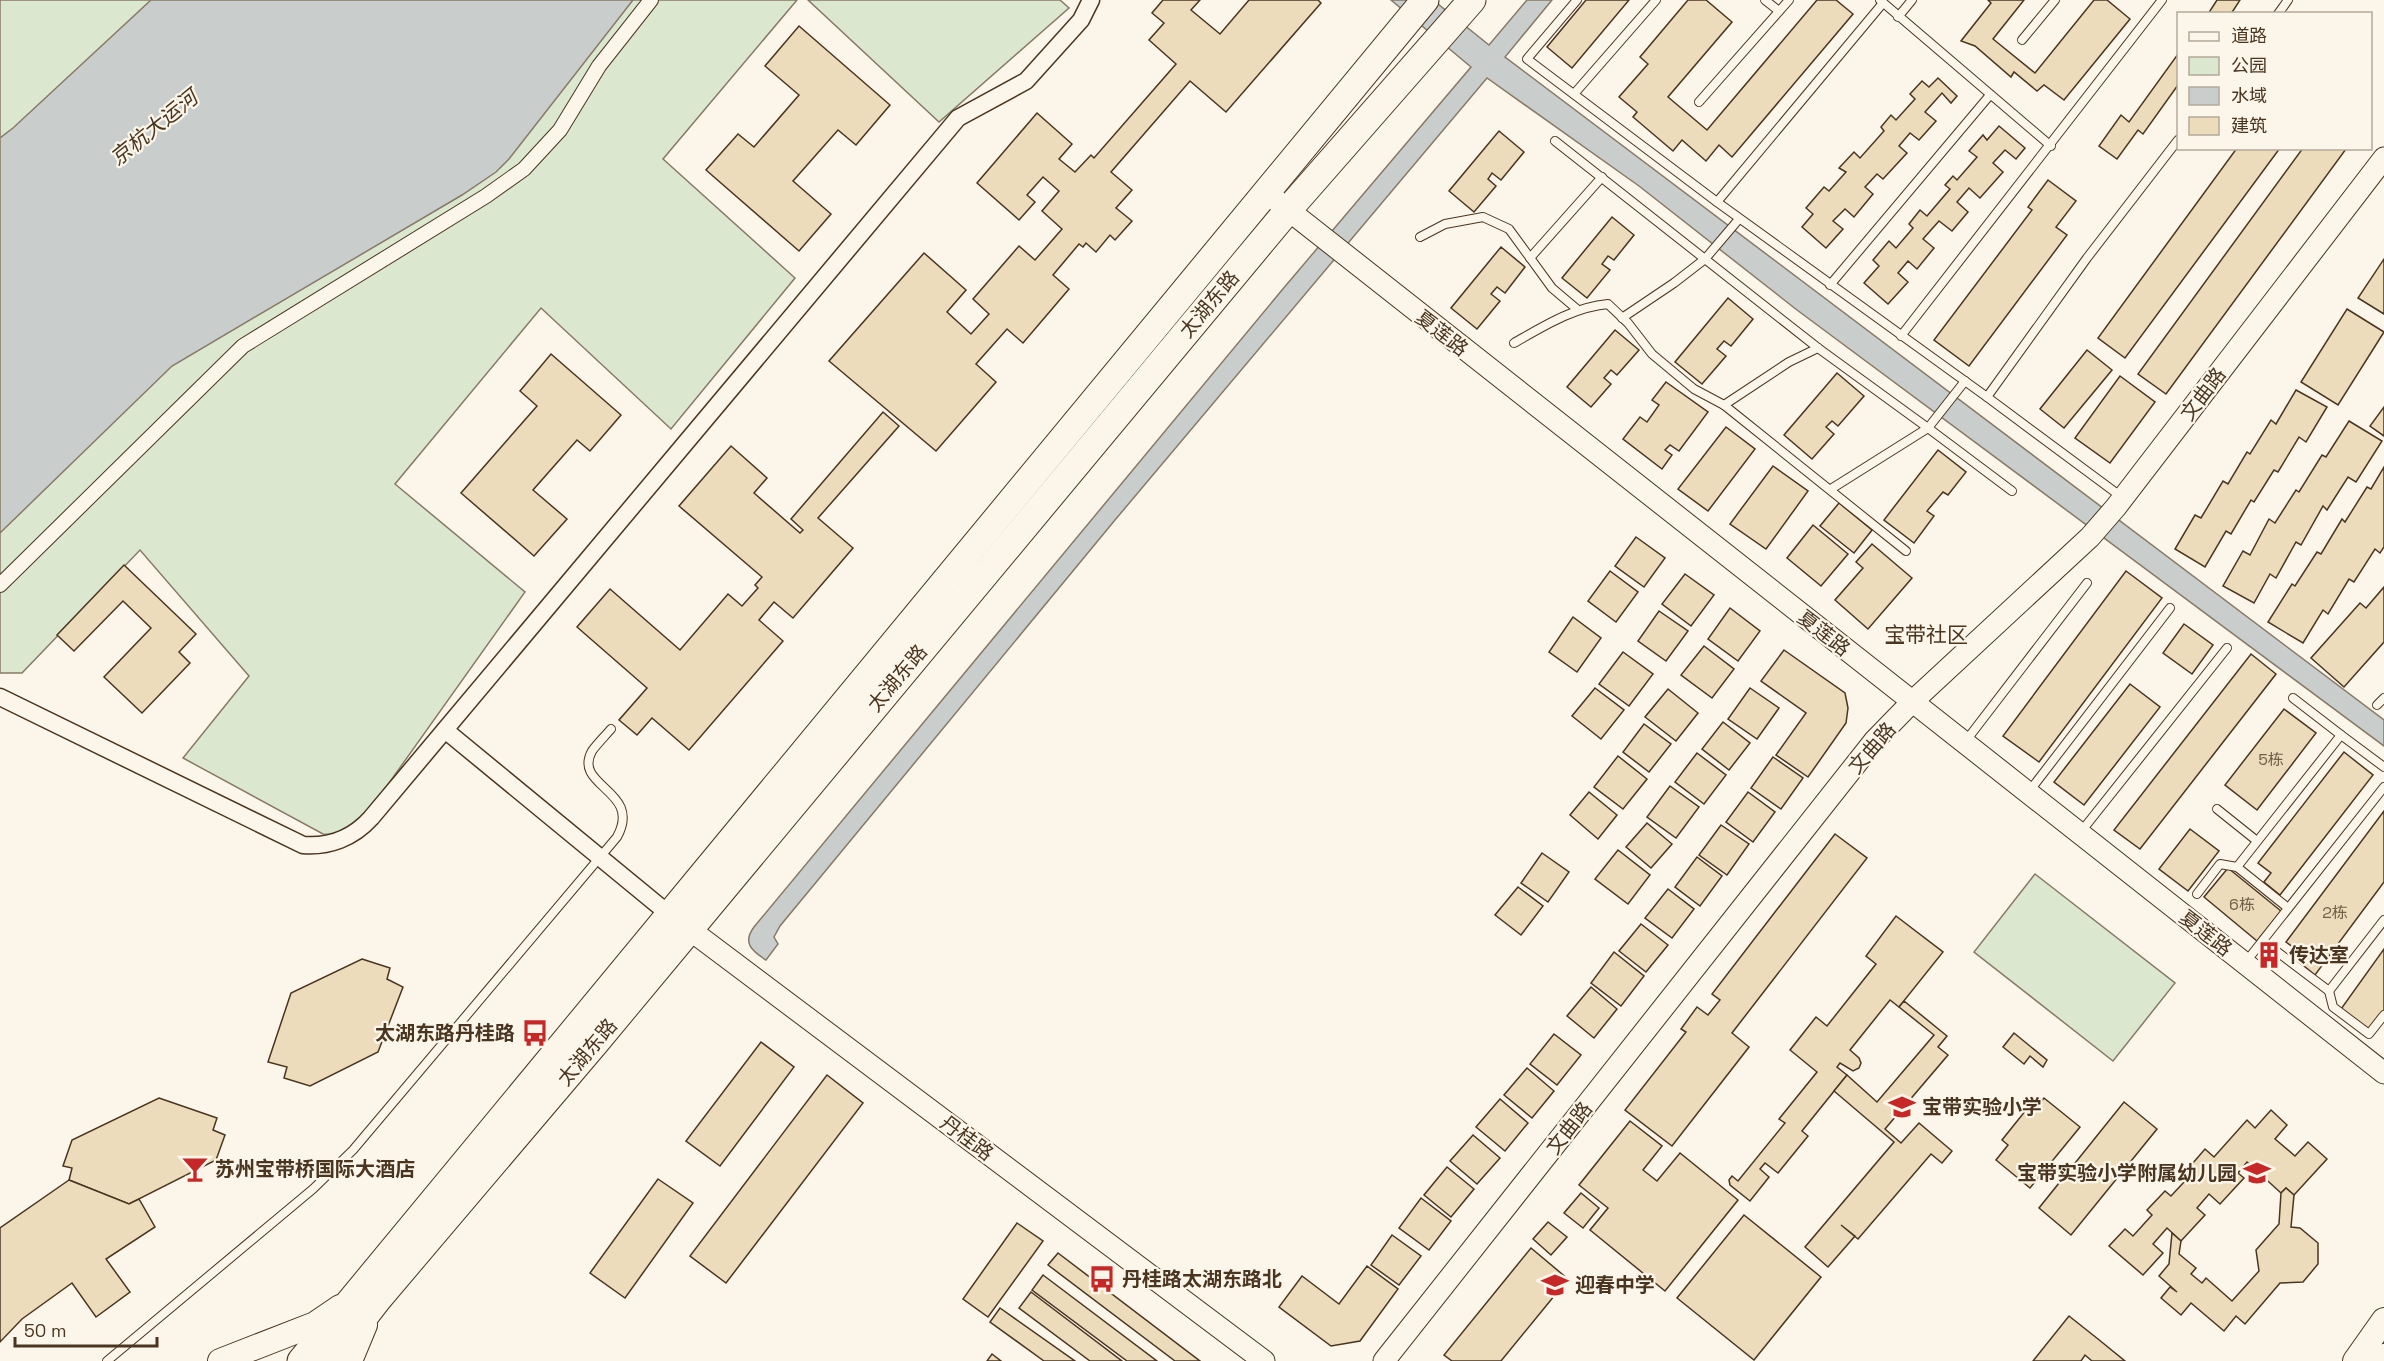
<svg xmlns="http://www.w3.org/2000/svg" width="2384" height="1361" viewBox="0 0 2384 1361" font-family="'Space Grotesk','Noto Sans SC',sans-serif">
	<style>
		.green { fill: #dce7d0; stroke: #887966; stroke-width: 1.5 }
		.water { fill: #c9cecd; stroke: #887966; stroke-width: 1.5 }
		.building { fill: #ecdcbc; stroke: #4a3520; stroke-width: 1.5 }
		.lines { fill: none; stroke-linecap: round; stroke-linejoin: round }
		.service-casing { stroke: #4a3520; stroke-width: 10 }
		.pedestrian-casing { stroke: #4a3520; stroke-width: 16 }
		.minor-casing { stroke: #4a3520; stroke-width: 19 }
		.tertiary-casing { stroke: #4a3520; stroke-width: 23 }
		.secondary-casing { stroke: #4a3520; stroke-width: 26 }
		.primary-casing { stroke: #4a3520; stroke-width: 29 }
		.service { stroke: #fbf6e9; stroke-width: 8 }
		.pedestrian { stroke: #fbf6e9; stroke-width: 14 }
		.minor { stroke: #fbf6e9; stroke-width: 16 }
		.tertiary { stroke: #fbf6e9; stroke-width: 21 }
		.secondary { stroke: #fbf6e9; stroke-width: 24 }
		.primary { stroke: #fbf6e9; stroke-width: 27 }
		.labels { text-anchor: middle; stroke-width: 4.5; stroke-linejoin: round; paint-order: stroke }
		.number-label { font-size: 16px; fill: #725f47 }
		.street-label { font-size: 20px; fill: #4a3520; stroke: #fbf6e9 }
		.poi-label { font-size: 20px; font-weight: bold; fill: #4a3520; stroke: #fbf6e9; text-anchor: start }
		.water-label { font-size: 21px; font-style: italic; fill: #4a3520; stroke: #fbf6e9 }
		.neighbourhood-label { font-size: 21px; fill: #4a3520; stroke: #fbf6e9 }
	</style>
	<rect width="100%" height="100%" fill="#fbf6e9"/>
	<g class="green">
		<polygon points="0,0 797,0 663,159 795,278 671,429 541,308 395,484 525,592 352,835 323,834 183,758 249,676 140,550 22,673 0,673"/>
		<polygon points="808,0 1060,0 1069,8 939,122"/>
		<polygon points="2035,874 2175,983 2113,1061 1974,952"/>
	</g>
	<g class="water">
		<polygon points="151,0 633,0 509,159 496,172 462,195 172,366 0,533 0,138 13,128"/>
		<path d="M1391,0H1433L1489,45L1527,0H1552L1505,57L2384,720V746L1797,310L1639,186L1487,78L1115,520L780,926L774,937L778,944L766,960C752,951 742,943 754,927L1282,290L1471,67Z"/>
	</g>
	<g class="building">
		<polygon points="1163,0 1200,0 1191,10 1220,34 1249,0 1318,0 1321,3 1226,112 1190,81 1111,172 1132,190 1116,208 1132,221 1115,240 1110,235 1096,252 1086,243 1083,247 1079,244 1053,275 1069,289 1023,343 1007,329 976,364 996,382 936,451 829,361 924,253 966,290 947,312 971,334 989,314 973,299 1019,246 1035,260 1062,229 1042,211 1059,191 1043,177 1027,195 1035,202 1019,220 977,183 1037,113 1072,144 1059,159 1075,172 1091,155 1094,158 1176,64 1149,40 1164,23 1152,13"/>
		<polygon points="1586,0 1629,0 1572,68 1547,47"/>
		<polygon points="1688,0 1706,0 1732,22 1668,97 1707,130 1817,0 1836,0 1853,14 1732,157 1719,145 1706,161 1682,140 1673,151 1633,117 1637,112 1619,97 1648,64 1640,57"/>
		<polygon points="1988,0 2024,0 1993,39 2035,73 2094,0 2107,0 2130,19 2064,100 2044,85 2037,91 2014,72 2011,77 1975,46 1961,41 1991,3"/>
		<polygon points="2217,0 2240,0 2231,14 2208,14"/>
		<polygon points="799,26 890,105 856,145 838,130 793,181 831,214 799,251 706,170 738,134 754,147 799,95 765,66"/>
		<polygon points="2178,54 2178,85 2143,134 2138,130 2117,159 2099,146 2121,115 2129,122"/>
		<polygon points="1938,78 1957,96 1951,103 1942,93 1925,112 1936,121 1919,140 1910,133 1899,146 1907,153 1883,179 1877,174 1865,187 1873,194 1854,217 1845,209 1833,221 1843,229 1826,248 1802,227 1813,214 1806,208 1824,187 1829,191 1846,172 1839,168 1854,152 1860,158 1884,131 1881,127 1891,115 1896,120 1915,99 1910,94 1922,81 1929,87"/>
		<polygon points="1999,126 2025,148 2016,159 2005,150 1993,163 2003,172 1980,198 1969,188 1957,202 1968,212 1952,231 1939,221 1923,239 1934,248 1917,269 1908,261 1898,273 1908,282 1888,304 1864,283 1879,266 1873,260 1889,241 1896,248 1913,228 1909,224 1920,210 1927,216 1950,189 1945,185 1953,176 1957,180 1977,157 1969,151 1983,135 1987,140"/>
		<polygon points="1499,131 1524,152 1501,180 1492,173 1488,179 1496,186 1474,212 1449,191"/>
		<polygon points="2237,148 2280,148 2125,358 2098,338"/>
		<polygon points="2303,148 2346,149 2166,394 2138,374"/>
		<polygon points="2048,180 2076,201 2056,227 2067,235 1969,366 1934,340 2032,210 2028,207"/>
		<polygon points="1612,217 1634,235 1614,260 1608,256 1602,264 1610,270 1587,298 1562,278"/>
		<polygon points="1501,247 1525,267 1505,293 1497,287 1491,294 1500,301 1477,329 1451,308"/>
		<polygon points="2384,259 2384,314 2358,298"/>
		<polygon points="1728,298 1753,319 1731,346 1724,341 1717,349 1726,356 1702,384 1675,362"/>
		<polygon points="2347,309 2384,332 2338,405 2301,382"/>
		<polygon points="1615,330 1639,350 1617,375 1611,370 1604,378 1611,384 1591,407 1567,387"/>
		<polygon points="2087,350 2112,370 2064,428 2040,409"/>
		<polygon points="551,354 621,415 590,451 577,440 533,490 567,519 534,556 461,493 537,406 520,391"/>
		<polygon points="1837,373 1864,396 1838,426 1832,421 1826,427 1834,434 1812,459 1784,435"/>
		<polygon points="2120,376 2155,402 2110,463 2075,438"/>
		<polygon points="1666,382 1708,412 1679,451 1670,445 1665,450 1672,455 1662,469 1623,439 1640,417 1647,422 1659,405 1652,400"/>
		<polygon points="2296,390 2327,407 2306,442 2299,437 2278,472 2274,470 2254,502 2251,500 2231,534 2226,531 2205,567 2175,549 2195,515 2201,518 2223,481 2228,484 2247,452 2250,454 2271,420 2276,424"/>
		<polygon points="2384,407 2384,436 2370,426"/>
		<polygon points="883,412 899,426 818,518 853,548 793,618 774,602 759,620 783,641 689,750 652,718 637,735 619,720 647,688 577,627 610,589 680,650 728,594 742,606 758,588 755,585 762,577 679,506 731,446 767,478 754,493 800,533 803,530 791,519"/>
		<polygon points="2349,421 2382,441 2356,482 2348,477 2327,510 2323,506 2301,545 2296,542 2276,578 2270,574 2254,603 2223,586 2243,551 2250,555 2269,519 2275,523 2296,490 2299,492 2322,455 2326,457"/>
		<polygon points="1726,427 1755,449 1708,511 1678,489"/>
		<polygon points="1938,450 1966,472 1948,495 1943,492 1927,511 1934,516 1914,543 1884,520"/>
		<polygon points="1773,466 1808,491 1766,549 1730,524"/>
		<polygon points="2384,467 2384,547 2380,553 2375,549 2354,582 2349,579 2328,614 2323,610 2303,643 2268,622 2292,584 2295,586 2317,552 2321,554 2342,519 2345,522 2367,487 2371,489"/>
		<polygon points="1839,503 1872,530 1854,553 1820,526"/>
		<polygon points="1813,525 1848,554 1821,586 1787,558"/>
		<polygon points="1636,537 1665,558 1644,587 1615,566"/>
		<polygon points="1872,544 1912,578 1868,629 1835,600 1863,568 1856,562"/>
		<polygon points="124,565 196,634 179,652 190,663 142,713 104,677 151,628 123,601 74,651 57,635"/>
		<polygon points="1610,571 1638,592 1616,622 1588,601"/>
		<polygon points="2126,571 2162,598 2039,762 2003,736"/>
		<polygon points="1685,574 1714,595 1691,626 1662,604"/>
		<polygon points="2384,587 2384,642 2344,687 2311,658 2360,603 2366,608"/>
		<polygon points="1730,608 1760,631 1738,661 1708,639"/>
		<polygon points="1659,611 1688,631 1666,661 1638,641"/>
		<polygon points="1573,617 1601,638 1577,672 1549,652"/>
		<polygon points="2184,624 2213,645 2192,674 2163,653"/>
		<polygon points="1704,646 1734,669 1712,698 1681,675"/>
		<polygon points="1784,650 1845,693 1848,708 1846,723 1808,777 1776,755 1806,713 1761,681"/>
		<polygon points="1623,652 1653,674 1629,706 1599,684"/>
		<polygon points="2251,654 2276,674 2140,849 2114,830"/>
		<polygon points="2130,684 2160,707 2084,805 2054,782"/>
		<polygon points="1595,688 1624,710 1601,739 1572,716"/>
		<polygon points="1750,688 1779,708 1757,739 1728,719"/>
		<polygon points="1668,689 1698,713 1676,741 1645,717"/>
		<polygon points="2284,709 2316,733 2257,810 2225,785"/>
		<polygon points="1723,722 1750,743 1729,770 1702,749"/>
		<polygon points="1644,724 1671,744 1649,772 1623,752"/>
		<polygon points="2344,752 2373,775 2280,895 2264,882 2271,873 2258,863"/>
		<polygon points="1697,753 1726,775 1704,804 1675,782"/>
		<polygon points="1618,756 1647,779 1623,809 1594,787"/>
		<polygon points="1773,757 1803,778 1781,809 1751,788"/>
		<polygon points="1670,786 1699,807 1676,838 1647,817"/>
		<polygon points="1589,792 1617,815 1598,839 1570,815"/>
		<polygon points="1748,792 1775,812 1753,842 1726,822"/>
		<polygon points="2384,811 2384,882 2315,975 2299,962 2304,955 2286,942"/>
		<polygon points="1647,823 1672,844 1651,868 1626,847"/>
		<polygon points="1721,825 1749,844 1727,875 1699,855"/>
		<polygon points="2190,829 2219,851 2188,891 2159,869"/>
		<polygon points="1835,834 1867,858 1732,1033 1749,1047 1672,1146 1625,1110 1686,1032 1681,1029 1697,1007 1708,1015 1720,1000 1712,994"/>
		<polygon points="1618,850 1650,875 1628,904 1595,879"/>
		<polygon points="1542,853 1569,872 1548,902 1521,883"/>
		<polygon points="1697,857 1722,876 1700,906 1675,887"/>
		<polygon points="2228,868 2281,911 2257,941 2204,897"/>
		<polygon points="1518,887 1543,906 1521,935 1495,915"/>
		<polygon points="1668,889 1694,909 1672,938 1645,918"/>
		<polygon points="1896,916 1943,952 1899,1007 1890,1000 1850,1050 1859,1058 1861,1063 1859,1068 1853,1071 1840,1063 1837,1067 1847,1075 1802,1131 1808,1136 1778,1173 1765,1163 1760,1169 1769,1177 1750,1201 1730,1185 1729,1180 1732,1176 1738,1181 1785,1123 1779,1119 1817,1072 1790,1050 1816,1017 1827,1026 1876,964 1866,956"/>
		<polygon points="1641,924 1668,945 1646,972 1619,951"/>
		<polygon points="2263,945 2281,958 2276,965 2258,952"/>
		<polygon points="2384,949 2384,1013 2371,1031 2341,1009"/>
		<polygon points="1614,952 1644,976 1621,1006 1591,983"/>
		<polygon points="362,959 390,968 387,979 403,987 378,1052 310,1086 284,1078 287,1067 268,1062 291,993"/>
		<polygon points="1591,987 1617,1009 1594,1038 1567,1016"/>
		<polygon points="1904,1001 1947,1036 1938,1047 1948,1055 1885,1129 1901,1143 1919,1123 1952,1151 1942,1163 1931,1154 1858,1239 1841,1225 1855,1236 1828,1267 1805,1247 1894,1142 1834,1091 1847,1075 1877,1102 1934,1035 1899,1007"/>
		<polygon points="2014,1033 2047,1060 2043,1067 2030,1056 2024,1064 2003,1047"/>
		<polygon points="1554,1034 1581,1055 1557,1085 1530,1064"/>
		<polygon points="761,1042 794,1067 720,1166 686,1141"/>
		<polygon points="1527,1068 1554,1091 1532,1118 1504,1095"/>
		<polygon points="827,1075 863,1103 726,1283 690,1256"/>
		<polygon points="159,1098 217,1118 213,1130 225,1135 216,1160 129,1204 69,1180 72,1168 63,1166 72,1140"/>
		<polygon points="2044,1098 2080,1127 2030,1188 1996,1160 2008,1145 2002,1140 2026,1110 2031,1114"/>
		<polygon points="1500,1099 1528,1123 1505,1151 1476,1127"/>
		<polygon points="2124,1102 2157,1129 2071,1235 2039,1208"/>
		<polygon points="2271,1110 2287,1125 2275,1139 2295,1156 2308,1142 2327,1159 2294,1195 2286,1188 2281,1193 2247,1162 2238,1173 2244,1178 2220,1204 2209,1194 2197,1208 2205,1215 2181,1241 2167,1228 2153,1244 2163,1253 2143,1275 2109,1246 2125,1229 2133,1236 2152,1215 2147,1210 2165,1191 2171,1196 2184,1182 2180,1178 2205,1149 2214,1157 2247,1120 2255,1128"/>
		<polygon points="1630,1121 1662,1146 1643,1170 1657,1181 1680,1153 1738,1200 1665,1291 1590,1230 1608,1208 1579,1185"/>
		<polygon points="1473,1135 1500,1158 1477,1184 1450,1161"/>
		<polygon points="1447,1167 1474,1189 1451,1217 1424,1195"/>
		<polygon points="658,1179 693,1203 625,1298 590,1273"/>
		<polygon points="69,1180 129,1204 139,1199 155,1227 106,1259 130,1292 96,1317 72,1283 22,1319 0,1342 0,1228"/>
		<polygon points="2286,1188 2294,1195 2291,1227 2300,1228 2318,1243 2318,1264 2303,1282 2280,1283 2245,1324 2236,1316 2224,1331 2191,1303 2181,1315 2161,1298 2170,1287 2177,1292 2159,1276 2169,1264 2172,1233 2181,1241 2179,1254 2196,1268 2191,1274 2202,1283 2206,1278 2232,1301 2259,1271 2256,1250 2279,1224 2281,1193"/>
		<polygon points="1581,1193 1599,1208 1583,1228 1564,1213"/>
		<polygon points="1421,1198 1451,1221 1429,1250 1399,1228"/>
		<polygon points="1744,1215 1821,1277 1754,1360 1677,1298"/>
		<polygon points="1548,1222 1567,1237 1551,1255 1533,1239"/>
		<polygon points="1017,1223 1043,1241 988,1317 963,1299"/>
		<polygon points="1392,1235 1421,1256 1399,1285 1371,1265"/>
		<polygon points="1531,1248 1568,1279 1501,1361 1452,1361 1444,1355"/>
		<polygon points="1058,1253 1200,1361 1175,1361 1048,1265"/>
		<polygon points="1367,1266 1398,1289 1360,1341 1331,1346 1279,1307 1302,1276 1339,1304"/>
		<polygon points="1043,1275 1157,1361 1127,1361 1032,1290"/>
		<polygon points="1031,1292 1122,1361 1090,1361 1019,1308"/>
		<polygon points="1000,1308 1075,1361 1044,1361 990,1322"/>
		<polygon points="2069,1316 2098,1339 2125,1361 2092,1361 2085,1355 2081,1361 2033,1361"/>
		<polygon points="992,1354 1001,1361 987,1361"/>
	</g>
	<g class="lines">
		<defs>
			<g id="service">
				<polyline points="1577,0 1527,59 1717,202 1987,397 2123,498"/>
				<polyline points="1765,0 1779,11"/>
				<polyline points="1880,0 2051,146"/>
				<polyline points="2278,14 2288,0"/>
				<polyline points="1898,17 1912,0"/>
				<polyline points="2022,40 2055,0"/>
				<polyline points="1574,94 1656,0"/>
				<polyline points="1699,102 1789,0"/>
				<polyline points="1555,141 1818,348 1928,428 1831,489"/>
				<polyline points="1717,202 1883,3"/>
				<polyline points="1420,237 1445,224 1483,217 1509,229 1552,288 1578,310"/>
				<polyline points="1530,258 1602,177"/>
				<polyline points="1830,285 1990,95"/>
				<polyline points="1622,318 1674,283 1705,259 1739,219"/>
				<polyline points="1901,336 2162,0"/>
				<path d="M1514,343C1544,326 1574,307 1608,304L1628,323L1652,354L1694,389L1724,405L1906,551"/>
				<polyline points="1965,381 1928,428 2012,491"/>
				<polyline points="1987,397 2087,258 2178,140"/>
				<polyline points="1724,405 1789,362 1818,348"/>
				<polyline points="2293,698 2341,735"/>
				<polyline points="2377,705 2384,698"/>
				<polyline points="1965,742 2087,583"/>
				<polyline points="2028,793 2170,608"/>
				<polyline points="2217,809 2257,841"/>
				<polyline points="2080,833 2227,648"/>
				<polyline points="2237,867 2341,735 2384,767"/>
				<polyline points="2197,894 2220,864 2237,867 2288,908"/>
				<polyline points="2263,941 2329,991 2384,920"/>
				<polyline points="2245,963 2384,787"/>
				<polyline points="2329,991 2333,1007 2369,1034 2384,1015"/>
				<path d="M107,1361L313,1189L353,1150L617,837C643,790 572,787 592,751C597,744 605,736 611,729"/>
			</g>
			<polyline id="pedestrian" points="0,585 243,346 486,196 524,169 560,130 599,66 651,0"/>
			<g id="minor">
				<path d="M0,697L303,845C329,847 353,838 371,818L958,118L1026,81L1081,20L1091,0"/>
				<polyline points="445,730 670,915"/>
			</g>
			<g id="tertiary">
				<polyline points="1277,201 2384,1073"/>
				<polyline points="677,920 1264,1361"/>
				<polyline points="1384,1361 1875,740 1912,702 2090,537 2116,507 2384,158"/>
			</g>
			<g id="secondary">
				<polyline points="220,1361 315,1324 340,1307"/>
				<polyline points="350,1361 365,1325"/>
				<polyline points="2355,1361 2384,1320"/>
				<polyline points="2380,1361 2384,1356"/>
			</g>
			<g id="primary">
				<polyline points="301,1361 1425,0"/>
				<polyline points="330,1361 378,1299 596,1042 1288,210 1472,0"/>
			</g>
		</defs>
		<use href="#service" class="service-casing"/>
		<use href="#pedestrian" class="pedestrian-casing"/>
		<use href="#minor" class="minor-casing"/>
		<use href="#tertiary" class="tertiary-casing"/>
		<use href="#secondary" class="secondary-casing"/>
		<use href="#primary" class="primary-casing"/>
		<use href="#service" class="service"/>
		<use href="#pedestrian" class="pedestrian"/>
		<use href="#minor" class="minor"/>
		<use href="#tertiary" class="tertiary"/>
		<use href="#secondary" class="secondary"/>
		<use href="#primary" class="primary"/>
	</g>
	<defs>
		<symbol id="building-bare" viewBox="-9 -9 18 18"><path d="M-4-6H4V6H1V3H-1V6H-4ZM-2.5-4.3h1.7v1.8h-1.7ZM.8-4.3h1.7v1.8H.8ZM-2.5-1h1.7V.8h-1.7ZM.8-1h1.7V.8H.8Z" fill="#c62828" stroke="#fbf6e9" stroke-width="2.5" paint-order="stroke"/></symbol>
		<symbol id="bus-bare" viewBox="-9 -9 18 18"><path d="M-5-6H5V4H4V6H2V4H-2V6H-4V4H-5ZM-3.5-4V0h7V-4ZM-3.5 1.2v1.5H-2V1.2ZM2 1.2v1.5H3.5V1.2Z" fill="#c62828" stroke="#fbf6e9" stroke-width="2.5" paint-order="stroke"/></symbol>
		<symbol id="school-bare" viewBox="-9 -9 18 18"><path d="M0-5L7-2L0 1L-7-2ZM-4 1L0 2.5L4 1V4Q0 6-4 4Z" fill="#c62828" stroke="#fbf6e9" stroke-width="2.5" paint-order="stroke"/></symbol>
		<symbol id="bar-bare" viewBox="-9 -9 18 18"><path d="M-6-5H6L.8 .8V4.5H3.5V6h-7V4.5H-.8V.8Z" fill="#c62828" stroke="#fbf6e9" stroke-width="2.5" paint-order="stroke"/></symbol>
	</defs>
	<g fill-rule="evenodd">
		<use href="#building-bare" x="2250" y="936" width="38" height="38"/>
		<use href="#bus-bare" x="516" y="1014" width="38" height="38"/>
		<use href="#school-bare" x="1883" y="1088" width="38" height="38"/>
		<use href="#bar-bare" x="176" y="1150" width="38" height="38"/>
		<use href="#school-bare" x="2238" y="1154" width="38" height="38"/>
		<use href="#bus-bare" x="1083" y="1260" width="38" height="38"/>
		<use href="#school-bare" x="1536" y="1266" width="38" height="38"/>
	</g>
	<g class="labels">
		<g class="number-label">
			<text x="2271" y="765">5栋</text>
			<text x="2242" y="910">6栋</text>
			<text x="2335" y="918">2栋</text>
		</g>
		<g class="street-label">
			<text transform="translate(1209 304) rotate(-50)" y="7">太湖东路</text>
			<text transform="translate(1442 333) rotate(38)" y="7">夏莲路</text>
			<text transform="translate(2203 394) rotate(-53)" y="7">文曲路</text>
			<text transform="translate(1824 633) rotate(38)" y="7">夏莲路</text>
			<text transform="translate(897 678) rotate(-50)" y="7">太湖东路</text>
			<text transform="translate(1872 748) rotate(-49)" y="7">文曲路</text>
			<text transform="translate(2206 933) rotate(38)" y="7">夏莲路</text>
			<text transform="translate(587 1052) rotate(-50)" y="7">太湖东路</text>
			<text transform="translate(1569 1128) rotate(-52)" y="7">文曲路</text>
			<text transform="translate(967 1138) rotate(37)" y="7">丹桂路</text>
		</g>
		<g class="poi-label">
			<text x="2289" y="962">传达室</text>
			<text x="515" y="1040" text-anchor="end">太湖东路丹桂路</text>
			<text x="1922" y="1114">宝带实验小学</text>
			<text x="215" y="1176">苏州宝带桥国际大酒店</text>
			<text x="2237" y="1180" text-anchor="end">宝带实验小学附属幼儿园</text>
			<text x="1122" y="1286">丹桂路太湖东路北</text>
			<text x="1575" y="1292">迎春中学</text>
		</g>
		<g class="water-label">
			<text transform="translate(154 128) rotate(-39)" y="7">京杭大运河</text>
		</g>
		<g class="neighbourhood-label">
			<text x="1926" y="642">宝带社区</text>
		</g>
	</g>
	<rect x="2177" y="12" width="195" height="138" fill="#fbf6e9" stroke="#b4a999" stroke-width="1.5"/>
	<rect x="2189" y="32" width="30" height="9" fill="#fbf6e9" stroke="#b4a999" stroke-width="1.5"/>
	<text x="2231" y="42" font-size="18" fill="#4a3520">道路</text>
	<rect x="2189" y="57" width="30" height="18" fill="#dce7d0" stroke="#b4a999" stroke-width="1.5"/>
	<text x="2231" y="72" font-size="18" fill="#4a3520">公园</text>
	<rect x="2189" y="87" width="30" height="18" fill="#c9cecd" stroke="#b4a999" stroke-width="1.5"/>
	<text x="2231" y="102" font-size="18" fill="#4a3520">水域</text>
	<rect x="2189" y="117" width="30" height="18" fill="#ecdcbc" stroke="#b4a999" stroke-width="1.5"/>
	<text x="2231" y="132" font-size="18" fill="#4a3520">建筑</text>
	<path d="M15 1337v9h142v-9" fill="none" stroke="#4a3520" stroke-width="3"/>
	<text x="24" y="1337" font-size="18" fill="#4a3520" stroke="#fbf6e9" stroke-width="4.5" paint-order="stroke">50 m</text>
</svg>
